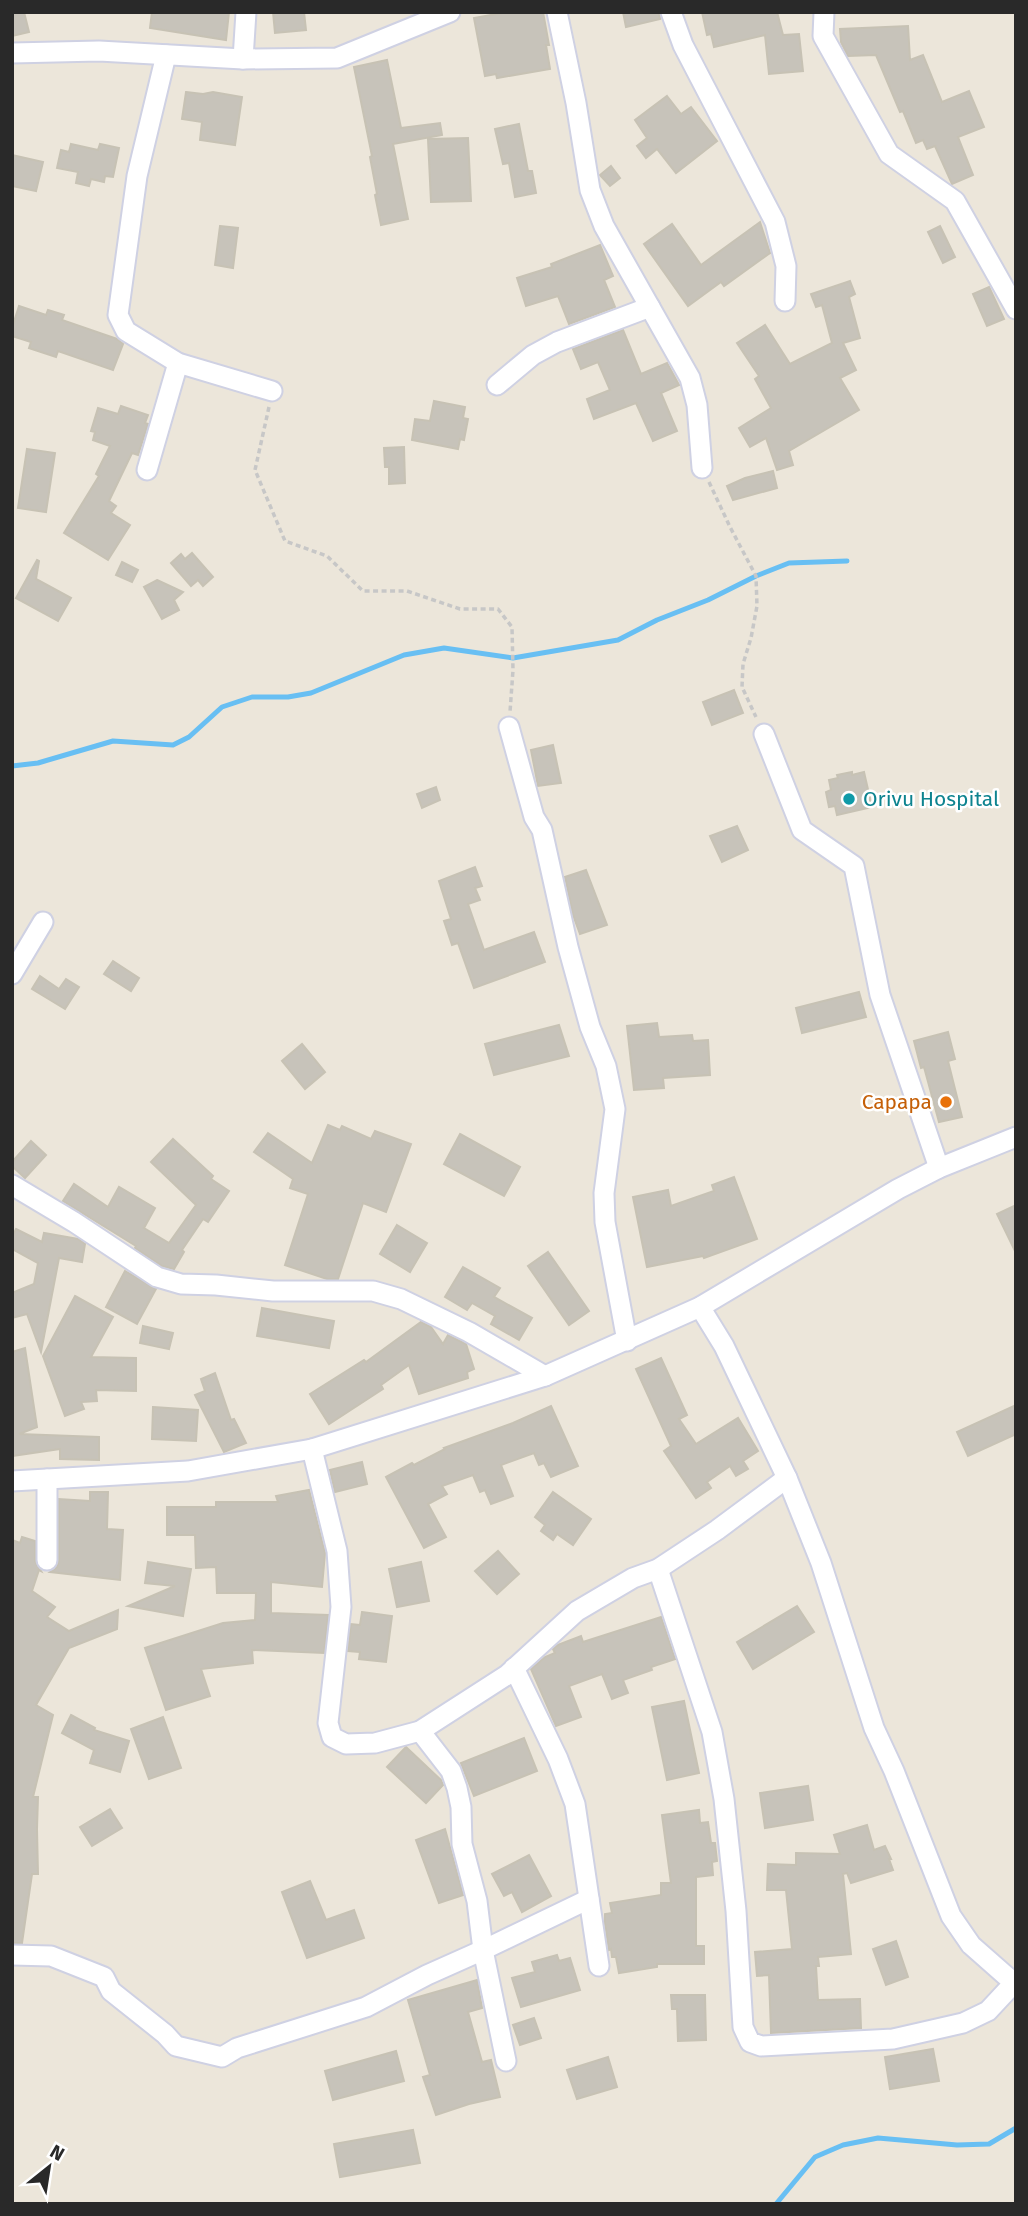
<svg xmlns="http://www.w3.org/2000/svg" width="1028" height="2216" viewBox="0 0 1028 2216" font-family="'Fira Sans',sans-serif">
	<style>
		.lines { fill: none; stroke-linecap: round; stroke-linejoin: round }
		.stream { stroke: #68bff3; stroke-width: 5 }
		.building { fill: #c7c3ba; stroke: #c7c2b4; stroke-width: 2 }
		.street-casing { stroke: #cfd1e3; stroke-width: 23 }
		.path { stroke: #c7c7c7; stroke-width: 3.5; stroke-dasharray: 5 3.5; stroke-linecap: butt }
		.street { stroke: #fff; stroke-width: 19 }
		.culture-dot { fill: #0f9aa8; stroke: #fff; stroke-width: 2.5 }
		.food-dot { fill: #e8710a; stroke: #fff; stroke-width: 2.5 }
		.labels { text-anchor: middle; stroke-width: 5; stroke-linejoin: round; paint-order: stroke }
		.culture-label { font-size: 21px; fill: #0d838f; stroke: #fff; text-anchor: start }
		.food-label { font-size: 21px; fill: #c56008; stroke: #fff; text-anchor: end }
	</style>
	<rect width="100%" height="100%" fill="#ece6da"/>
	<g class="lines">
		<g class="stream">
			<polyline points="12,766 38,763 113,741 173,745 189,737 222,707 252,697 288,697 311,693 404,655 444,648 513,658 618,640 657,620 708,600 756,576 789,563 847,561"/>
			<polyline points="776,2204 815,2157 843,2145 878,2138 957,2145 989,2144 1016,2128"/>
		</g>
	</g>
	<g class="building">
		<polygon points="12,12 24,12 29,32 12,36"/>
		<polygon points="152,12 229,12 226,40 150,28"/>
		<polygon points="273,12 304,12 306,30 275,33"/>
		<polygon points="507,12 543,12 549,45 546,45 550,69 497,78 496,74 485,76 474,18"/>
		<polygon points="623,12 659,12 660,19 626,27"/>
		<polygon points="702,12 777,12 783,35 799,34 803,71 769,74 765,35 714,47 711,34 707,35"/>
		<polygon points="908,26 910,60 923,55 942,102 969,91 984,127 958,137 973,175 952,184 935,146 927,149 923,140 916,143 903,111 900,112 876,55 848,56 841,42 840,29"/>
		<polygon points="387,60 401,128 440,123 442,135 393,144 408,219 381,225 375,195 377,194 370,157 372,156 354,67"/>
		<polygon points="186,92 203,94 213,92 242,97 235,145 200,140 202,122 182,119"/>
		<polygon points="667,96 681,114 691,107 717,141 676,173 657,149 646,158 637,146 647,138 635,120"/>
		<polygon points="519,124 528,171 532,171 536,193 515,197 509,163 503,164 495,129"/>
		<polygon points="468,138 471,201 431,202 428,139"/>
		<polygon points="71,144 98,150 100,144 119,148 113,177 105,176 104,182 91,179 89,186 76,183 78,172 57,168 61,150 69,152"/>
		<polygon points="12,155 43,162 36,191 12,186"/>
		<polygon points="611,166 620,178 610,186 600,175"/>
		<polygon points="760,222 770,253 724,286 721,282 688,306 644,244 672,224 701,265"/>
		<polygon points="220,226 238,228 233,268 215,265"/>
		<polygon points="940,226 955,257 943,263 928,232"/>
		<polygon points="600,245 613,276 604,280 615,307 569,324 558,296 526,306 517,278 552,267 551,264"/>
		<polygon points="850,281 855,294 849,297 860,338 843,343 856,370 840,378 859,410 789,451 793,465 777,470 766,438 750,447 739,428 771,408 755,379 759,376 737,343 765,325 790,364 832,343 822,305 816,307 811,294"/>
		<polygon points="989,287 1004,319 987,326 973,294"/>
		<polygon points="19,306 46,315 48,310 64,315 62,320 117,339 123,344 113,370 58,351 56,357 29,348 31,342 12,336 12,328"/>
		<polygon points="623,330 641,374 667,363 679,385 661,393 677,431 653,441 636,403 594,419 587,399 610,390 598,362 581,369 573,349"/>
		<polygon points="434,401 465,407 463,418 468,419 464,440 460,439 458,449 412,440 415,419 430,421"/>
		<polygon points="121,406 148,415 145,423 148,424 138,455 132,453 109,501 116,506 111,513 130,525 108,560 64,533 99,476 96,474 110,446 93,440 95,432 91,431 98,408 118,414"/>
		<polygon points="404,447 405,483 389,484 389,467 385,467 384,448"/>
		<polygon points="27,449 55,453 46,512 18,508"/>
		<polygon points="773,471 777,488 733,500 727,486 745,478"/>
		<polygon points="192,553 213,577 203,586 198,580 191,586 171,563 181,554 185,559"/>
		<polygon points="37,560 39,561 36,579 71,598 58,621 16,598"/>
		<polygon points="122,562 138,570 132,582 116,575"/>
		<polygon points="157,580 183,592 174,600 179,610 162,619 144,587"/>
		<polygon points="734,690 743,713 712,725 703,702"/>
		<polygon points="553,745 561,783 538,786 531,750"/>
		<polygon points="852,772 852,775 864,772 872,807 837,815 835,806 829,807 826,792 831,790 829,780 838,778 837,775"/>
		<polygon points="436,787 440,800 422,808 417,794"/>
		<polygon points="737,826 748,850 722,862 710,836"/>
		<polygon points="475,867 482,886 475,888 480,900 468,904 484,950 534,932 545,962 474,988 458,943 452,945 444,921 451,919 439,881"/>
		<polygon points="586,870 607,925 580,934 573,915 565,877"/>
		<polygon points="113,961 139,978 131,991 104,974"/>
		<polygon points="40,976 59,989 66,979 79,987 65,1009 32,989"/>
		<polygon points="859,992 866,1017 802,1033 796,1008"/>
		<polygon points="657,1023 659,1037 692,1035 693,1041 708,1040 710,1075 663,1078 664,1088 634,1090 627,1026"/>
		<polygon points="559,1025 569,1056 494,1075 485,1044"/>
		<polygon points="948,1032 955,1059 948,1061 962,1117 939,1122 924,1067 921,1068 914,1041"/>
		<polygon points="302,1044 325,1072 305,1089 282,1061"/>
		<polygon points="328,1125 340,1130 342,1126 371,1139 375,1131 411,1144 386,1212 363,1203 338,1279 327,1279 285,1265 308,1194 290,1188 293,1179 254,1152 268,1133 312,1163"/>
		<polygon points="460,1134 520,1167 504,1196 444,1164"/>
		<polygon points="173,1139 213,1176 211,1179 229,1191 208,1222 203,1219 182,1250 184,1252 174,1269 162,1266 135,1248 136,1246 63,1201 74,1184 108,1207 119,1187 155,1208 144,1228 169,1243 196,1205 151,1162"/>
		<polygon points="31,1141 46,1155 25,1178 12,1166 12,1162"/>
		<polygon points="734,1177 757,1239 704,1258 703,1256 647,1267 633,1197 668,1190 671,1206 714,1191 712,1185"/>
		<polygon points="1016,1205 1016,1253 997,1214"/>
		<polygon points="397,1225 427,1243 410,1272 380,1254"/>
		<polygon points="16,1229 42,1242 44,1233 78,1239 85,1244 82,1262 59,1258 41,1352 27,1314 12,1318 12,1293 34,1284 38,1263 12,1249 12,1237"/>
		<polygon points="548,1252 589,1311 569,1325 528,1266"/>
		<polygon points="463,1267 500,1288 494,1297 532,1318 519,1340 491,1324 495,1316 472,1303 467,1310 445,1297"/>
		<polygon points="125,1271 156,1289 137,1324 106,1307"/>
		<polygon points="75,1296 113,1317 91,1357 136,1358 136,1391 96,1390 97,1401 81,1402 84,1409 65,1416 43,1356"/>
		<polygon points="262,1308 334,1321 329,1348 257,1336"/>
		<polygon points="421,1322 431,1327 443,1344 448,1335 466,1344 474,1369 467,1372 468,1378 419,1394 409,1365 381,1385 383,1389 329,1424 310,1394 364,1360 366,1362"/>
		<polygon points="143,1326 173,1333 169,1349 140,1343"/>
		<polygon points="25,1348 37,1427 19,1434 99,1437 99,1460 60,1459 60,1449 12,1456 12,1352"/>
		<polygon points="661,1358 687,1415 679,1419 696,1444 738,1418 758,1451 743,1461 748,1469 736,1476 730,1466 707,1482 711,1488 696,1498 664,1451 671,1446 636,1369"/>
		<polygon points="215,1373 231,1420 234,1419 246,1443 224,1452 195,1395 205,1391 201,1379"/>
		<polygon points="1016,1405 1016,1434 968,1456 957,1432"/>
		<polygon points="551,1406 578,1466 551,1477 544,1463 539,1465 534,1453 501,1465 513,1496 491,1504 485,1490 480,1492 473,1475 442,1486 447,1494 428,1504 446,1537 424,1548 386,1477 412,1463 414,1465 445,1449 444,1448 513,1423"/>
		<polygon points="153,1407 198,1410 196,1441 152,1439"/>
		<polygon points="362,1462 367,1484 335,1492 330,1470"/>
		<polygon points="309,1490 325,1553 322,1587 271,1582 271,1613 328,1615 324,1653 252,1650 253,1663 201,1669 210,1696 166,1710 145,1648 223,1623 255,1620 256,1593 217,1593 216,1567 196,1568 195,1535 167,1535 167,1507 216,1507 216,1502 278,1502 276,1496"/>
		<polygon points="90,1492 108,1492 107,1529 123,1530 120,1580 50,1572 57,1567 59,1560 59,1499 90,1501"/>
		<polygon points="553,1492 591,1519 573,1545 557,1534 553,1540 541,1531 545,1525 535,1517"/>
		<polygon points="22,1537 35,1541 35,1561 41,1571 39,1570 32,1591 55,1607 47,1617 69,1631 118,1610 117,1629 69,1648 36,1705 53,1715 33,1797 38,1797 37,1829 38,1874 32,1874 22,1943 12,1943 12,1540 20,1543"/>
		<polygon points="498,1551 519,1574 497,1594 475,1571"/>
		<polygon points="148,1562 191,1569 183,1616 128,1606 175,1586 145,1583"/>
		<polygon points="421,1562 429,1601 397,1607 389,1569"/>
		<polygon points="797,1606 814,1632 753,1669 737,1642"/>
		<polygon points="362,1612 392,1616 386,1662 359,1659 360,1652 348,1651 351,1624 360,1625"/>
		<polygon points="661,1617 675,1659 651,1667 652,1670 623,1680 628,1693 612,1699 602,1674 569,1686 581,1717 556,1726 531,1669 545,1657 555,1653 553,1649 558,1645 581,1636 583,1642"/>
		<polygon points="684,1701 699,1773 667,1780 652,1707"/>
		<polygon points="71,1715 95,1728 94,1730 129,1741 120,1772 90,1763 94,1750 62,1733"/>
		<polygon points="163,1717 181,1768 149,1779 131,1729"/>
		<polygon points="524,1738 537,1771 474,1796 461,1763"/>
		<polygon points="406,1747 441,1780 443,1785 426,1803 387,1767"/>
		<polygon points="808,1786 813,1820 765,1828 760,1793"/>
		<polygon points="110,1809 122,1828 92,1846 80,1827"/>
		<polygon points="699,1810 700,1823 708,1822 711,1843 715,1843 717,1861 712,1862 713,1875 696,1877 696,1946 704,1946 704,1964 657,1964 657,1967 619,1973 616,1957 612,1957 611,1949 609,1950 605,1924 605,1914 612,1913 610,1903 661,1895 661,1883 671,1883 662,1815"/>
		<polygon points="867,1825 874,1850 885,1846 891,1859 889,1859 893,1870 851,1883 847,1873 843,1874 851,1954 818,1957 819,1966 816,1966 818,2000 860,1999 861,2028 771,2033 769,1975 757,1976 755,1952 792,1949 786,1890 767,1890 768,1864 796,1865 796,1853 840,1854 834,1835"/>
		<polygon points="445,1829 463,1895 439,1903 416,1840"/>
		<polygon points="529,1855 551,1896 522,1912 512,1892 504,1896 492,1874"/>
		<polygon points="310,1881 326,1920 354,1910 364,1938 307,1958 282,1892"/>
		<polygon points="896,1941 908,1977 886,1985 873,1949"/>
		<polygon points="557,1955 559,1961 570,1958 580,1990 521,2007 512,1978 535,1972 532,1962"/>
		<polygon points="477,1980 482,2008 468,2012 482,2062 491,2060 500,2097 469,2104 436,2115 423,2077 430,2075 408,2000"/>
		<polygon points="671,1995 705,1995 706,2040 678,2041 677,2009 672,2009"/>
		<polygon points="534,2018 541,2038 520,2045 513,2025"/>
		<polygon points="933,2049 939,2081 890,2089 885,2057"/>
		<polygon points="396,2051 404,2081 333,2100 325,2071"/>
		<polygon points="608,2057 617,2087 577,2099 567,2070"/>
		<polygon points="413,2130 420,2163 340,2177 334,2144"/>
	</g>
	<g class="lines">
		<defs>
			<g id="street">
				<polyline points="557,12 576,103 590,190 604,226 690,378 697,405 702,468"/>
				<polyline points="671,12 683,45 775,222 786,266 785,301"/>
				<polyline points="824,12 823,36 889,154 955,201 1016,309"/>
				<polyline points="12,53 99,51 243,59 337,58 450,12"/>
				<polyline points="166,55 137,176 118,315 126,331 178,363 272,391"/>
				<polyline points="243,59 246,12"/>
				<polyline points="497,385 533,355 557,342 650,307"/>
				<polyline points="147,470 178,363"/>
				<polyline points="509,727 534,817 542,830 568,947 590,1027 606,1066 615,1109 604,1193 605,1222 627,1341"/>
				<polyline points="764,734 802,830 854,866 880,995 939,1168"/>
				<polyline points="12,974 43,922"/>
				<polyline points="12,1185 74,1222 157,1277 181,1284 216,1285 273,1291 373,1291 401,1299 469,1332 545,1376"/>
				<polyline points="312,1449 337,1551 341,1607 328,1723 332,1737 346,1744 375,1743 420,1731 507,1675 577,1611 633,1578 658,1569 717,1530 787,1478"/>
				<polyline points="12,1481 188,1471 312,1449 545,1376 700,1307 898,1189 939,1168 1016,1137"/>
				<polyline points="47,1560 47,1479"/>
				<polyline points="658,1569 712,1732 724,1799 736,1911 743,2027 750,2042 761,2046 893,2039 963,2023 988,2011 1014,1983 971,1945 951,1916 894,1771 874,1728 821,1563 787,1478 724,1346 700,1307"/>
				<polyline points="514,1668 558,1759 575,1804 599,1966"/>
				<polyline points="420,1731 451,1771 457,1788 461,1807 462,1844 477,1901 483,1950 506,2061"/>
				<polyline points="12,1955 51,1956 104,1977 111,1991 165,2034 176,2046 222,2057 237,2048 366,2007 427,1975 483,1950 589,1899"/>
			</g>
		</defs>
		<use href="#street" class="street-casing"/>
		<g class="path">
			<polyline points="269,407 255,470 285,541 327,556 363,591 407,591 460,609 498,609 512,627 513,670 510,712"/>
			<polyline points="709,482 730,527 756,576 757,606 751,638 743,664 742,687 756,717"/>
		</g>
		<use href="#street" class="street"/>
	</g>
	<circle class="culture-dot" cx="849" cy="799" r="7"/>
	<circle class="food-dot" cx="946" cy="1102" r="7"/>
	<g class="labels">
		<g class="culture-label">
			<text x="863" y="806">Orivu Hospital</text>
		</g>
		<g class="food-label">
			<text x="932" y="1109">Capapa</text>
		</g>
	</g>
	<rect width="1028" height="2216" fill="none" stroke="#292929" stroke-width="28"/>
	<g transform="translate(49 2167) rotate(30)" stroke="#ffffff" stroke-width="5" paint-order="stroke">
	<path d="M0-5L12 26L0 18L-12 26Z" fill="#292929"/>
	<text y="-10" font-size="19" font-weight="bold" text-anchor="middle" fill="#292929">N</text>
	</g>
</svg>
